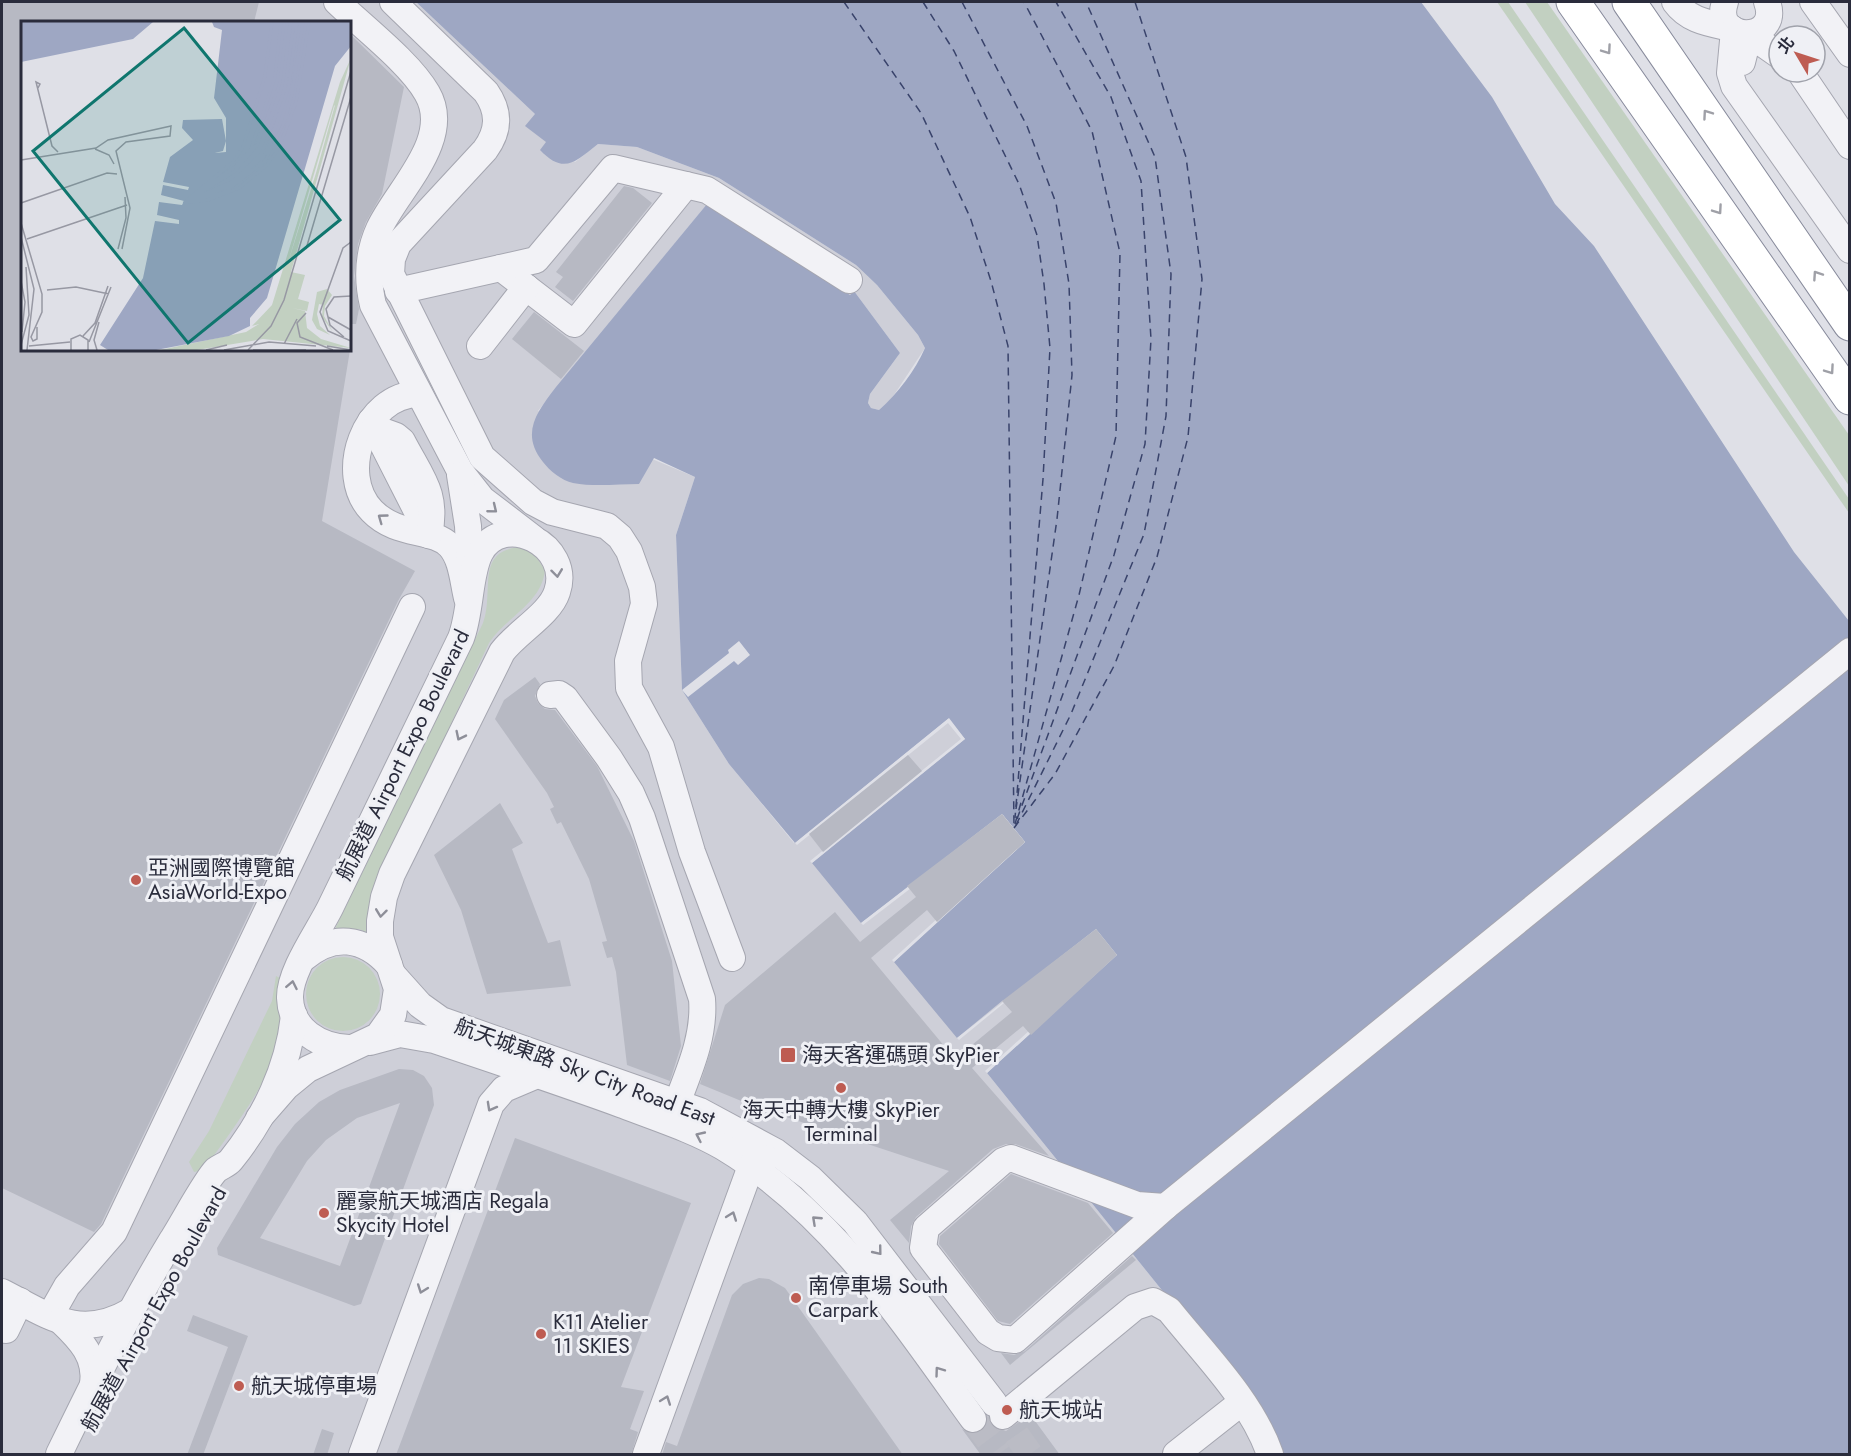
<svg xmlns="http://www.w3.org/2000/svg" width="1851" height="1456" viewBox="0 0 1851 1456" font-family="Jost,'Noto Sans TC',sans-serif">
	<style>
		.built { fill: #cecfd8; fill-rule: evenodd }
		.green { fill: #c2d0c1 }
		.water { fill: #9ea7c3 }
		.pier { fill: #dfe0e7 }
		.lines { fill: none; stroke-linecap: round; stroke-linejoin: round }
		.ferry { stroke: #39436b; stroke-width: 1.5; stroke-dasharray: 8 6; stroke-linecap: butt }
		.building { fill: #b7b9c3; fill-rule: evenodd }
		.minor-tunnel { stroke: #bbbcc5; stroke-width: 26; stroke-dasharray: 26 13; stroke-linecap: butt }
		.minor-casing { stroke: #a5a6b0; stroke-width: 28 }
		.highway-casing { stroke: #888b9c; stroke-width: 35 }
		.minor { stroke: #f2f2f6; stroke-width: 26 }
		.highway { stroke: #fff; stroke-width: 33 }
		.oneway { stroke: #9fa0a7 }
		.oneway2 { stroke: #8e8f99 }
		.poi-dot { fill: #be5c52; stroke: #eff0f5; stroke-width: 2 }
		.labels { text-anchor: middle; stroke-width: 6; stroke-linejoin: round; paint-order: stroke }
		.street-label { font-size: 21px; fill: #2a2c3c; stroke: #eff0f5 }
		.poi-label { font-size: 21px; fill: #2a2c3c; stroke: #eff0f5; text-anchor: start }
		.inset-river { fill: none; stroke: #9ea7c3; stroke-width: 3 }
		.inset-road { fill: none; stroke: #9798a3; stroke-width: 1.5 }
		.view { fill: #0f766e; fill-opacity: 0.15; stroke: #0f766e; stroke-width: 3 }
		.inset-edge { fill: none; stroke: #2a2c3c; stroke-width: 3 }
	</style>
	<rect width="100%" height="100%" fill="#dfe0e7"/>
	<path class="built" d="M2,2H416L535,114L575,162L598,144L637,147L719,178L856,265L877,285L918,335L925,348L892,398L879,410L871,408L868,403L870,394L900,353L854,291L850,295L707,204L538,411L695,477L676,535L682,690L729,764L794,843L949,718L965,739L861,922L1002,814V1001L1096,929L1031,1035L987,1073L1248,1397L1279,1454H2ZM22,22H350V350H22Z"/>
	<g class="green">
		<polygon points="1497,2 1508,2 1849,499 1849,513"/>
		<polygon points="1525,2 1547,2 1849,435 1849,486"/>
		<path d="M521,547L533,552L545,570C542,603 506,617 489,643L371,894L368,933L359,929H335L483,623C495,592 474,550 521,547Z"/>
		<circle cx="343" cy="994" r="37"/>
		<path d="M276,976L280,978C279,994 282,1008 282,1024C280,1072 230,1131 204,1170L194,1172L189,1162L209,1131L272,1001Z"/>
	</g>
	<path class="water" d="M416,2H1421L1492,97L1555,204L1594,246L1794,552L1849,621V1454H1279L1248,1397L987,1073L1117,954L1002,1001L957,1038L894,962L1025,842L1003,815L861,923L812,863L965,739L948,719L795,843L729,764L682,690L676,535L695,477L654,458L639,484C618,484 594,487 573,483C562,481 549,470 543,462C520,433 537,412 556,387L707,204L850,295L854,291L900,353L870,394L868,403L871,408L879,410C898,393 915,371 925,348L918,335L877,285L856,265L719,178L637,147L598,144C575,162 564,175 540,150L546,142L525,126L535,114Z"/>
	<g class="pier">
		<polygon points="739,641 750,655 738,665 734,661 688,697 682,690 729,653 728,650"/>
		<polygon points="949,718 965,739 812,863 810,861 961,739 948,723 797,845 795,843"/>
		<polygon points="1002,814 1025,842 894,962 892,960 1021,842 1002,818 863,925 861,923"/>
		<polygon points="1096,929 1117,955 987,1073 985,1071 1113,954 1004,1003 959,1040 957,1038"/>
	</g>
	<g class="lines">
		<g class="ferry">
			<polyline points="844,2 921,113 970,217 991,281 1008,346 1014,827"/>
			<polyline points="923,2 954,51 1019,184 1037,235 1044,284 1050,348 1043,479 1015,818"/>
			<polyline points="962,2 1027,126 1056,203 1069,284 1072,375 1057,519 1016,809"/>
			<polyline points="1017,819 1114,555 1145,444 1151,339 1141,181 1111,97 1056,2"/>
			<polyline points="1015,824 1079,595 1116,436 1120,253 1092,131 1024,2"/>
			<polyline points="1016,825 1071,714 1144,534 1166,416 1171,274 1155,157 1086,2"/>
			<polyline points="1014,828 1055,774 1114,666 1157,557 1188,437 1202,279 1186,157 1135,2"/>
		</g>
	</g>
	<g class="building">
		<polygon points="2,2 259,2 254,22 22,22 22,350 350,350 322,521 415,571 398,601 101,1224 94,1232 2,1188"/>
		<polygon points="350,34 404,87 382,194 366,222 358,244 354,276 359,309 356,324 350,324"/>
		<polygon points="624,186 633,188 652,203 573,301 555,287 563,277 556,272"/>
		<polygon points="534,312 584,351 561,379 512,339"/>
		<polygon points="535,677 540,684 535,696 538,703 545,709 555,710 597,766 634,841 672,961 681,1046 670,1081 627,1065 616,972 612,957 607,958 602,942 607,941 589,879 561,822 557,824 550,809 554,807 547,793 495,719 504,700"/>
		<polygon points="908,755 922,771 823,852 809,834"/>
		<polygon points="500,803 523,843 512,849 548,943 560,940 571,986 487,994 461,910 434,855"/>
		<polygon points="1002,814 1025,842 937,922 927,910 871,958 955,1059 1012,1012 1002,1001 1096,929 1117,955 1031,1035 1023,1026 972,1068 1049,1156 1015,1144 1006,1144 993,1149 916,1217 911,1226 909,1243 890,1220 949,1171 756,1107 700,1084 725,1005 835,912 860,942 916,897 907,886"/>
		<path d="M399,1069L413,1070L424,1076L432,1088L434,1105L361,1304L354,1306L218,1255L217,1248L277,1147L295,1124L319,1102L340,1090ZM400,1103L340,1266L260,1238L307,1161L326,1140L357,1118Z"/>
		<polygon points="515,1138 691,1203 621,1387 644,1391 630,1429 638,1432 631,1455 396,1455"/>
		<polygon points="1011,1174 1088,1203 1113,1233 1010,1324 998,1321 939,1244 940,1236"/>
		<polygon points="1132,1256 1136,1260 1010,1365 1001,1353 1014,1355 1025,1351"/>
		<polygon points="759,1278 769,1279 785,1288 903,1455 662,1455 666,1442 677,1446 732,1295 743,1284"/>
		<polygon points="193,1315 248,1336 203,1455 187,1455 228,1347 187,1331"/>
		<polygon points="1030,1414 1060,1455 981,1455 962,1429 974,1434 981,1431 987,1425 988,1416 992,1426 1006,1431"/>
		<polygon points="322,1429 334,1433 327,1455 313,1455"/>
	</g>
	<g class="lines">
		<g class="minor-tunnel">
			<polyline points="994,1403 1030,1454"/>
			<polyline points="973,1419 999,1454"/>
		</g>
		<defs>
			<g id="minor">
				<path d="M337,2C363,27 410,63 427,93C454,139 397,190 379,229C368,253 367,280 373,305L460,471L482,499L533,538"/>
				<path d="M393,2L486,92C500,112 499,131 485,150L398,244L392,259L391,274L482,457L533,502L552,512L607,526L620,537L629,551L642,587L644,604L628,661L629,688L661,747L692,852L732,958"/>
				<path d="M1675,2C1689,21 1709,23 1731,28"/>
				<path d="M1725,2C1711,44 1782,43 1767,2"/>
				<polyline points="1813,2 1850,54"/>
				<polyline points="1734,30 1730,73 1734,86 1850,250"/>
				<polyline points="1742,62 1749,34 1779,55"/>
				<polyline points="1800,72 1850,146"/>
				<polyline points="501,268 574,324 686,185"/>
				<polyline points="398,291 536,260 613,168 707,190 849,280"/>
				<polyline points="480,346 526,287"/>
				<path d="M418,394C365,395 336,474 372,511C397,537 433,528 450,546C462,559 463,582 467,598"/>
				<polyline points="371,421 429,535"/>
				<path d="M374,428L396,436L402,441C421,478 438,493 429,535"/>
				<polyline points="460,475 468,526 470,572"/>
				<path d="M550,695L559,694L565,698L609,758L631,793L642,818L702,999C705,1035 690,1069 677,1103"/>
				<path d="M304,958C333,933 364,937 389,965"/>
				<polyline points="394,976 420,1005 441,1020 700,1111 776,1152 810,1178 855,1222 994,1403"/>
				<path d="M370,1042L400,1034L434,1040C497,1061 560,1082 623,1105C656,1118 692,1129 723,1147C831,1212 901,1319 973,1419"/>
				<path d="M259,1118L286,1087L308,1069L378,1036L393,1015L397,989L380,937V921L384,897L392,874L502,652C517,632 550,614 557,592C573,545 503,510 480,553C469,574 471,612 461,638C417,728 373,818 330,908C318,932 289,972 290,998C291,1030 320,1047 349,1048"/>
				<polygon points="1011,1158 1137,1205 1165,1207 1015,1340 998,1338 988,1332 923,1248 926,1228 1003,1161"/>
				<polyline points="1165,1207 1850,651"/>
				<path d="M2,1292C49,1316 80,1341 131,1311"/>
				<polyline points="50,1316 67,1286 114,1232 412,607"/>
				<path d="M61,1321C81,1340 97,1357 93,1385"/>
				<polyline points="6,1330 20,1301"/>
				<path d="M1003,1416L1135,1307L1153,1301L1169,1310C1205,1355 1251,1400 1270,1454"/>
				<path d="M59,1454C94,1382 130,1309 172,1240C182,1225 205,1181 216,1170C221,1166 227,1165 231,1160C264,1119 289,1067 294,1015"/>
				<polyline points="362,1454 491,1104 504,1089 537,1075"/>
				<polyline points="646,1454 751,1166 766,1158"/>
				<polyline points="1176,1454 1242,1402"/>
			</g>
			<g id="highway">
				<polyline points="1573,2 1850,398"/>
				<polyline points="1629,2 1850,324"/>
			</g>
		</defs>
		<use href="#minor" class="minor-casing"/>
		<use href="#highway" class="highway-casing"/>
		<use href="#minor" class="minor"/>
		<use href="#highway" class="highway"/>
	</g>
	<defs><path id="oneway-chevron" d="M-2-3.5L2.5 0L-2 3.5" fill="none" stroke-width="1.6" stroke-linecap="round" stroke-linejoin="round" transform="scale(1.5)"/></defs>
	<g class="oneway">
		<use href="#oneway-chevron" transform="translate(1607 50) rotate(55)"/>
		<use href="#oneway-chevron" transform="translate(1707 114) rotate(-125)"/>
		<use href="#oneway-chevron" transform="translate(1718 210) rotate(55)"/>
		<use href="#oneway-chevron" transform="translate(1817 275) rotate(-124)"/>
		<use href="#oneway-chevron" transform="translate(1830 370) rotate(55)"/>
	</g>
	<g class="oneway2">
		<use href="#oneway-chevron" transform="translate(493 509) rotate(39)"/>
		<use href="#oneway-chevron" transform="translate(382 518) rotate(-144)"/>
		<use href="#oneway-chevron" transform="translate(557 573) rotate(83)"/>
		<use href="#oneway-chevron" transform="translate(460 736) rotate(116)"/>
		<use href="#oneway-chevron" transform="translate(381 913) rotate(97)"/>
		<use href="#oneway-chevron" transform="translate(292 985) rotate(-79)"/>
		<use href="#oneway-chevron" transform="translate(491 1107) rotate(119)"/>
		<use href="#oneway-chevron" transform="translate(700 1136) rotate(-155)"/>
		<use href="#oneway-chevron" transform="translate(732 1216) rotate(-70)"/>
		<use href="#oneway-chevron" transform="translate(816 1220) rotate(-137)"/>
		<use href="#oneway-chevron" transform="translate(878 1251) rotate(51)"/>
		<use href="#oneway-chevron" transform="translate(422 1289) rotate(110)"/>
		<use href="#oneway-chevron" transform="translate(939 1371) rotate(-126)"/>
		<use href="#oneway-chevron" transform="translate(666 1400) rotate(-70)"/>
	</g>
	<g class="poi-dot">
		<circle cx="136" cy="880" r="6"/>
		<rect x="780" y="1047" width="16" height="16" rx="3"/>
		<circle cx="841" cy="1088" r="6"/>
		<circle cx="324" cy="1213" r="6"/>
		<circle cx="796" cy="1298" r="6"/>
		<circle cx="541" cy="1334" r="6"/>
		<circle cx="239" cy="1386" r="6"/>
		<circle cx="1007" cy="1410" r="6"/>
	</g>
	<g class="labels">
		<g class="street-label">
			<text transform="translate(403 755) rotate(-64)" y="7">航展道 Airport Expo Boulevard</text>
			<text transform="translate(585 1072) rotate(20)" y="7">航天城東路 Sky City Road East</text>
			<text transform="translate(154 1309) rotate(-61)" y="7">航展道 Airport Expo Boulevard</text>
		</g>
		<g class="poi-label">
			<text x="148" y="875">亞洲國際博覽館<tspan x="148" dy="24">AsiaWorld-Expo</tspan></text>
			<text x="802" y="1062">海天客運碼頭 SkyPier</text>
			<text x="841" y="1117" text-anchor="middle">海天中轉大樓 SkyPier<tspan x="841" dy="24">Terminal</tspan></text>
			<text x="336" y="1208">麗豪航天城酒店 Regala<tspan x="336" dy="24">Skycity Hotel</tspan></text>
			<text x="808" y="1293">南停車場 South<tspan x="808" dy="24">Carpark</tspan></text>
			<text x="553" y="1329">K11 Atelier<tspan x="553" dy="24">11 SKIES</tspan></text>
			<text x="251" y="1393">航天城停車場</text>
			<text x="1019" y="1417">航天城站</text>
		</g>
	</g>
	<g transform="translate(21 21)">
		<rect width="330" height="330" fill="#dfe0e7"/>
		<path d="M330,37L270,251L284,254L277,278L288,281L286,290L271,287L284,290L286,307L300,318L330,327L242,318L176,329H139L225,311L238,303L231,305L251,284L319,61ZM314,84L295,152L266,245L313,85ZM306,268L311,274L304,285L303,295L312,311L301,296L302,284L298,283L296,293L299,305L309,314L296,308L291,299L296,271Z" fill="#c2d0c1" fill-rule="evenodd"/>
		<path d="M0,1H132L112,18L0,41ZM191,1H330V25L314,45L246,277L229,297V305L208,315L135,329H87L79,324L122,257L134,200L158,203V199L136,194L138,181L161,184L163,180L140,174L142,164L167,169L168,166L142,161L149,136L172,119L161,107L162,99L201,98L205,120L202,130L194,132L205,131V97L193,77L201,9L193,6Z" fill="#9ea7c3"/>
		<path class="inset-river" d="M178,171L215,145L230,128L254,56L260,1M168,179L214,150L236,124L259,62L266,1M172,179L213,163L246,131L268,65L276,1M165,180L212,141L222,126L244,55L251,1M166,181L204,171L244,140L263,102L271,73L282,1M162,182L187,179L218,167L246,144L258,127L275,81L288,1M163,182L212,160L241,132L264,67L273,1"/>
		<path class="inset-road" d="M17,67L19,63L15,61L31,125L37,131M74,128L88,134L93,143M0,139L75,127L87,119L150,105L149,115L105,121L95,130L109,187L101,228M0,182L86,152L96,153M0,202L21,273V291L10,316L12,320L16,318V306M0,216L13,268L6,329M6,218L106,184M330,221L322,227L299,291L307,310L330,320M97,228L105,197L104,176M285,228L330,76M0,260L4,281L1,311M26,269L55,266L88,273M285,292L276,302L279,316L312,329M307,296L330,309M62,315L74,302L87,265M323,316L309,304L305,288L313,276L330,275M68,321L90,266M263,323L276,298M0,324L8,294L5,246M8,325L49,321M306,325L330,329M50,329V318L59,314L67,319V329M76,329L73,319L78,301M185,329L206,324M203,329L248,321L295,325M227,329L250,305L263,279L330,50M232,329H285"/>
		<path class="view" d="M163,7L319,199L167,322L12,130Z"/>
		<rect width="330" height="330" class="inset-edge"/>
	</g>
	<rect width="1851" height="1456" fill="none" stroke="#2a2c3c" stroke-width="6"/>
	<g transform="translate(1797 54) rotate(309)"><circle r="28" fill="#eff0f5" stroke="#a0a2ab" stroke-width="1.5"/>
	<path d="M0-4.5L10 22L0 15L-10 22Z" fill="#be5c52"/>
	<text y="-9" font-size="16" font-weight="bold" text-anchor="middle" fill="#2a2c3c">北</text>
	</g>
</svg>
